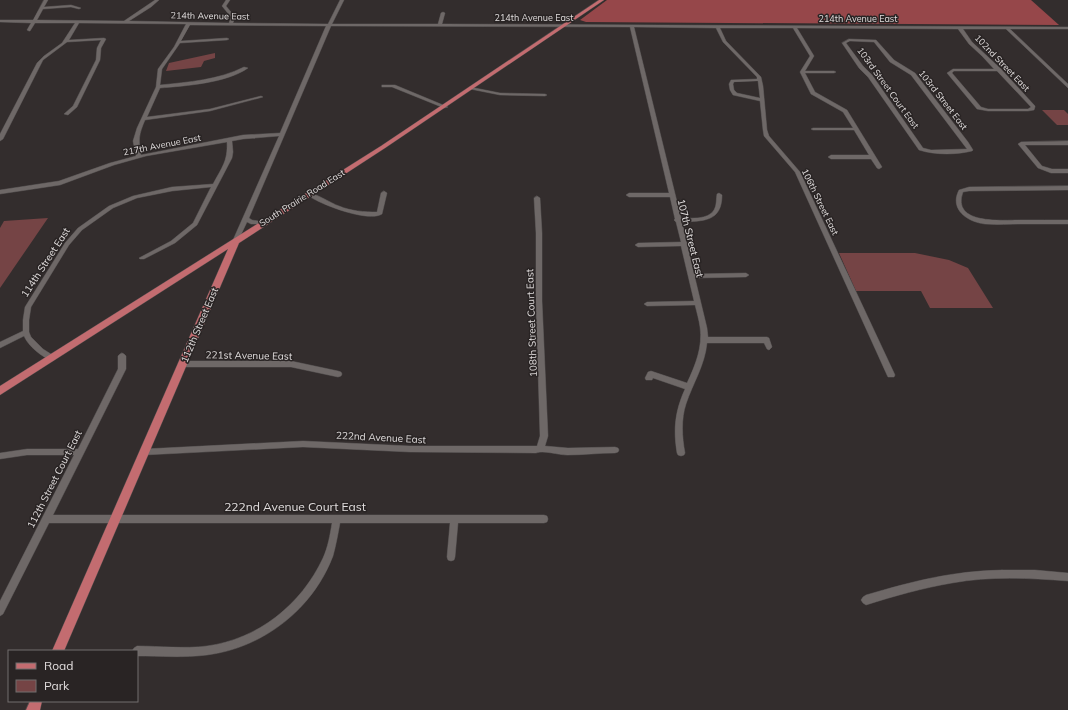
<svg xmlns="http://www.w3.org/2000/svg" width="1068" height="710" viewBox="0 0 1068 710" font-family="Mulish,sans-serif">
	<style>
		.green { fill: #754445 }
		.forest { fill: #96474a }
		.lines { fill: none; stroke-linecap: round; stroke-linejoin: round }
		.minor-casing { stroke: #4e4a4a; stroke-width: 1 }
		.major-casing { stroke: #4e4a4a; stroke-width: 1 }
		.minor { fill: #6e6867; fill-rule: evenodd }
		.major { fill: #c36c70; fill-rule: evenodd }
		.labels { text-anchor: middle; stroke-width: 3; stroke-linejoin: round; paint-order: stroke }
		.far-street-label { font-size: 9px; fill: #e1dddd; stroke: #292424 }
		.street-label { font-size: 10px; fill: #e1dddd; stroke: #292424 }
		.near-street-label { font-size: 12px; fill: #e1dddd; stroke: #292424 }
	</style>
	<rect width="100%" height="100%" fill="#332d2d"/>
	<g class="green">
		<polygon points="215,53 215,58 204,61 201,67 166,71 169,63"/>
		<polygon points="1042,110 1064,110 1068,114 1068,125 1057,125"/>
		<polygon points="48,218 0,288 0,228 4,221"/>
		<polygon points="839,253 915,253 949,260 968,268 993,308 930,308 921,291 856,291"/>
	</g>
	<polygon class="forest" points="607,0 1031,0 1059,25 586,22 580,20"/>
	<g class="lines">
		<defs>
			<g id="minor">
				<path d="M44,0H48L44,7L71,5L81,8L79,9L71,7L43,9L37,20L124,21L155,0H159L151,7L129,21L229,23L231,17L222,6L226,0H230L226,6L235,17L233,23L328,24L340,0H344L332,24H438L441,13L443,12L445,13L442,24L1068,27V29H1010L1068,84V88L1006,29H963L972,42L1001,69L1035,106V107L1034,110L1028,111H988L977,109L947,73L953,69H994L982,56L969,44L958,29L797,28L814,56L805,71H834L836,72L834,73H805L815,92L847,110L882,167L879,169L877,168L871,159H831L828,157L831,155H869L854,130H813L811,129L813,128H853L843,112L811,94L800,72L810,56L793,28H720L726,41L761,77L763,86L767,130L769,136L800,172L895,375L894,377H888L887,375L795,172L764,136L763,130L760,101L733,95L730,90L729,84L731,80L757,79V77L723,42L716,28L634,27L681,218C691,218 708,220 714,210C717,205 716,199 717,194L719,193L722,195C722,222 703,221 682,222L694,274L746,273L749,275L746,277L695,278L707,328L708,337H767L769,338L772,347L769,350L767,349L764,343H707C705,365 693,383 686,404C681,419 682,437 685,453L684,455L681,456L678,455L677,453C673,429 675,411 685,389L653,378L652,380H646L645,378L648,372L651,371L687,383C695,366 703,347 700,327C699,320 697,313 695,305L647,306L644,304L647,302L694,301L681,246L638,247L635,245L638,243L681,242L676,222L674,220L675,219L670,197H629L626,195L629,193H669L630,27L331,26L249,218L252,220L264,222V224H251L247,222L238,241H234L233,240L279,136L243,139L232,141L233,152L232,158L197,225L175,243L144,259H140L139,258L171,241L193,223L211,187L172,191L137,198L113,208L82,230L69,245L31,307L29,320V332L31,337L43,349L54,356L56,358L54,360L52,361C42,357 28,346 24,336L0,348V342L23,331V320L25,307L65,243L78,228L109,206L133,196L172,187L213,184C222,167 228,161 227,142L146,156L114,165L60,185L0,194V190L59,181L110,163L136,156L133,141L137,128L156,87L158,69L174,47L186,24L79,23L69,40L104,38L106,39L101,48L100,60L77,107L68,115L64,114L73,106L96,60L97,48L101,40L67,42L43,60L3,139L0,141V134L37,63L44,56L62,43L75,23H35L30,31H29L27,30L31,23L0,22V20H33ZM190,25L326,26L280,133L243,135L141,155C138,140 139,134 145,120L210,111L263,97L261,96L210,109L147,117L160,88C185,86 227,83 248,68L244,67C218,80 189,82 160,85L162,69L180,43L227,40L229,39L227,38L181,41ZM954,71H997L1031,107L1028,109H988L981,107L952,73ZM758,81L760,98L737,93L734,90L733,84L734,82Z"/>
				<path d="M849,39L876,40L894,60L915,73L968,142L973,150L972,151C956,155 934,155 919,150L868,77L859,68L842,43ZM850,41L874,42L890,62L911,75L967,149L931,150L923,148L872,75L863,66L846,43Z"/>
				<polygon points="382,85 395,85 448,107 444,108 392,87 382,87"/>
				<polygon points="470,87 500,93 545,94 547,95 545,96 500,95 470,89"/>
				<polygon points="1068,141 1068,145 1025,145 1042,166 1052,169 1068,169 1068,173 1051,173 1038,168 1018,144 1021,142"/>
				<path d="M1068,186V190L969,191L963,192C951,225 1002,220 1021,220C1037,220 1052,220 1068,220V224C1053,224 1037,224 1022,224C1010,224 997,225 985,224C967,222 949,209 959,190L969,187Z"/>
				<path d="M384,191L387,193L382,214C369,223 318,204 306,194L307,193C315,192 330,203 339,206C351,211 364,212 377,212L381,193Z"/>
				<path d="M537,196L540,198L542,233V301L548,436L545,446L568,448L615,447L618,448L619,450L618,452L615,453C599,453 583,455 567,455C558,455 544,450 536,453L410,452L303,447L144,455L141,454L140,452L141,450L144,449L303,441L410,446H537L540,436L536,301V233L534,198Z"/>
				<path d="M122,353L124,354L126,356V369L53,515H544L547,516L548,519L547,522L544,523H458L455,557L454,560L451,561L448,560L447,557L450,523H340C338,534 336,545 333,556C313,609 263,648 207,655C184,658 160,656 137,656V651H132L134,648L137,646C160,646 184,649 207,646C258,639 301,605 323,558C328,547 330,535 332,523H49L3,614L0,616V601L74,455H27L0,459V453L27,449H78L118,369V356L120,354Z"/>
				<polygon points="182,361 291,361 338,371 341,372 342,374 341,376 338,377 291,367 182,367 179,366 178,364 179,362"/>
				<path d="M1002,570H1035L1068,573V581C1029,578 990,576 952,583C923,588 894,596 866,605L863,603L861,600L863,597L866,595C914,581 952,571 1002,570Z"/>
			</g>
			<g id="major">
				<polygon points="599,0 604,0 385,148 239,243 64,651 52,651 228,249 0,395 0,386 381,146"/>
				<polygon points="30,701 42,701 40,710 26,710"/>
			</g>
		</defs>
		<use href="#minor" class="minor-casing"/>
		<use href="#major" class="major-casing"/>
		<use href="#minor" class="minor"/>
		<use href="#major" class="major"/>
	</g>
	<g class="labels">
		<g class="far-street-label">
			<text transform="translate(210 16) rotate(1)" y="3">214th Avenue East</text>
			<text x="534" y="21">214th Avenue East</text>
			<text x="858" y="22">214th Avenue East</text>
			<text transform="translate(1002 63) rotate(46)" y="3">102nd Street East</text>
			<text transform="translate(888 88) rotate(54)" y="3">103rd Street Court East</text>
			<text transform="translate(943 100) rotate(52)" y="3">103rd Street East</text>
			<text transform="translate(162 145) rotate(-11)" y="3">217th Avenue East</text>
			<text transform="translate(302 198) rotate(-32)" y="3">South Prairie Road East</text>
			<text transform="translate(820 202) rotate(64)" y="3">106th Street East</text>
		</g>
		<g class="street-label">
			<text transform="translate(691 238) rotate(76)" y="4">107th Street East</text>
			<text transform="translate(45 262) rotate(-57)" y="4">114th Street East</text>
			<text transform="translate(531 323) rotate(-92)" y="4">108th Street Court East</text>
			<text transform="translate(199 325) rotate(-67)" y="4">112th Street East</text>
			<text transform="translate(249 355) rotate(1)" y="4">221st Avenue East</text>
			<text transform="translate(381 437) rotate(3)" y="4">222nd Avenue East</text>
			<text transform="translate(54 479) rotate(-63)" y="4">112th Street Court East</text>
		</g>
		<g class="near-street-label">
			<text x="295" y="511">222nd Avenue Court East</text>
		</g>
	</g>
	<rect x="8" y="650" width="130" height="52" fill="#292424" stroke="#736e6e"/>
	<rect x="16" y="663" width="20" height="6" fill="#c36c70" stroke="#736e6e"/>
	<text x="44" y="670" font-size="12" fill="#e1dddd">Road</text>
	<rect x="16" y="680" width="20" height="12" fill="#754445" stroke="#736e6e"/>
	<text x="44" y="690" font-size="12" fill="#e1dddd">Park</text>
</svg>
